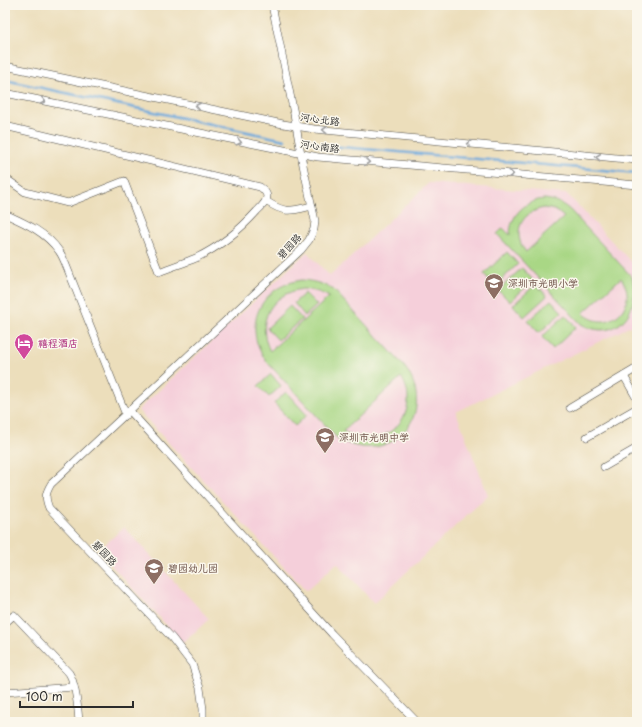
<svg xmlns="http://www.w3.org/2000/svg" width="642" height="727" viewBox="0 0 642 727" font-family="'Playpen Sans','LXGW WenKai TC',sans-serif">
	<style>
		.built { fill: #f5cfda }
		.green { fill: #a9d785; stroke: #6a8158; fill-rule: evenodd }
		.lines { fill: none; stroke-linecap: round; stroke-linejoin: round }
		.stream { stroke: #6ba9dd; stroke-width: 2.5 }
		.minor-casing { stroke: #484641; stroke-width: 8 }
		.minor { stroke: #fff; stroke-width: 7 }
		.oneway { stroke: #a0a0a0 }
		.labels { text-anchor: middle; stroke-width: 3; stroke-linejoin: round; paint-order: stroke }
		.street-label { font-size: 10px; fill: #2b2b2b; stroke: #fbf7ec }
		.education-label { font-size: 10px; font-weight: bold; fill: #785e54; stroke: #fbf7ec; text-anchor: start }
		.hotel-label { font-size: 10px; font-weight: bold; fill: #b23c85; stroke: #fbf7ec; text-anchor: start }
	</style>
	<rect width="100%" height="100%" fill="#fbf7ec"/>
	<filter id="ink" filterUnits="userSpaceOnUse"><feTurbulence type="fractalNoise" baseFrequency=".025" numOctaves="2"/><feDisplacementMap in="SourceGraphic" scale="8" xChannelSelector="R" yChannelSelector="G"/><feConvolveMatrix kernelMatrix="1 2 1 2 8 2 1 2 1" color-interpolation-filters="sRGB"/></filter>
	<filter id="wash" filterUnits="userSpaceOnUse"><feTurbulence type="fractalNoise" baseFrequency=".012" numOctaves="4" result="noise"/><feDisplacementMap in="SourceGraphic" scale="16" xChannelSelector="R" yChannelSelector="G"/><feGaussianBlur stdDeviation="0.9" result="paint"/><feColorMatrix in="noise" values="0 0 0 0 0 0 0 0 0 0 0 0 0 0 0 0 0 1.4 0 .05"/><feComposite in="paint" operator="in"/></filter>
	<g filter="url(#wash)">
		<rect width="100%" height="100%" fill="#ecdebb"/>
		<g class="built">
			<polygon points="429,183 567,194 637,268 637,323 456,412 488,495 374,603 337,563 306,591 138,410 307,252 330,276"/>
			<polygon points="124,527 209,619 183,643 98,551"/>
		</g>
		<g class="green">
			<path d="M544,199C555,200 562,203 570,210L632,277C642,313 615,343 581,324L497,234L503,228L510,235C510,215 525,201 544,199ZM544,208L555,210L564,217L526,252C511,233 521,212 544,208ZM621,278C641,305 608,336 583,313Z"/>
			<polygon points="507,252 518,264 495,286 484,274"/>
			<polygon points="522,268 533,280 510,302 498,290"/>
			<path d="M302,280C314,281 324,284 334,290L404,366C441,414 389,470 337,438L267,362C241,328 259,286 302,280ZM303,289C312,290 321,292 329,297L270,351C255,322 271,293 303,289ZM401,377C406,384 408,392 408,401C407,423 386,441 363,439C356,438 349,435 343,431Z"/>
			<polygon points="536,284 547,296 524,317 513,305"/>
			<polygon points="305,293 317,305 305,316 294,303"/>
			<polygon points="551,300 562,312 539,333 528,321"/>
			<polygon points="290,306 302,319 278,340 267,328"/>
			<polygon points="565,315 576,327 553,349 542,337"/>
			<polygon points="271,374 281,386 269,397 258,386"/>
			<polygon points="286,392 307,415 295,426 274,403"/>
		</g>
		<g class="lines">
			<g class="stream">
				<polyline points="5,80 285,140"/>
				<polyline points="318,145 637,173"/>
			</g>
		</g>
	</g>
	<g filter="url(#ink)">
		<g class="lines">
			<defs>
				<g id="minor">
					<polyline points="5,66 283,124 314,129 637,160"/>
					<polyline points="5,93 318,157 637,185"/>
					<path d="M5,126L260,187C263,189 266,191 267,196C267,202 261,207 257,211C240,230 219,247 196,258C184,263 171,267 159,272L124,181L68,203L25,192L5,178"/>
					<path d="M266,201C285,214 291,211 312,206"/>
					<path d="M5,214C25,223 46,232 59,251C62,255 64,260 66,265L126,415"/>
					<polyline points="624,376 637,399"/>
					<polyline points="570,408 637,368"/>
					<polyline points="130,411 332,634 417,722"/>
					<polyline points="587,437 637,408"/>
					<polyline points="604,467 637,448"/>
					<path d="M5,623L14,615L69,673C76,684 78,708 79,722"/>
					<polyline points="5,692 74,687"/>
					<path d="M203,722V709L200,688L192,664L172,638L49,508C45,498 45,494 51,484L301,250L309,240L314,229L315,221L303,165L294,114L272,5"/>
				</g>
			</defs>
			<use href="#minor" class="minor-casing"/>
			<use href="#minor" class="minor"/>
		</g>
		<defs><path id="oneway-chevron" d="M-2-3.5L2.5 0L-2 3.5" fill="none" stroke-width="1.6" stroke-linecap="round" stroke-linejoin="round"/></defs>
		<g class="oneway">
			<use href="#oneway-chevron" transform="translate(43 101) rotate(12)"/>
			<use href="#oneway-chevron" transform="translate(198 106) rotate(-168)"/>
			<use href="#oneway-chevron" transform="translate(325 130) rotate(-175)"/>
			<use href="#oneway-chevron" transform="translate(239 142) rotate(12)"/>
			<use href="#oneway-chevron" transform="translate(469 144) rotate(-175)"/>
			<use href="#oneway-chevron" transform="translate(598 157) rotate(-174)"/>
			<use href="#oneway-chevron" transform="translate(367 162) rotate(5)"/>
			<use href="#oneway-chevron" transform="translate(511 174) rotate(5)"/>
		</g>
	</g>
	<defs>
		<symbol id="school-pin" viewBox="-11 -11 22 30"><path d="M0 17L-7.5 6A9.5 9.5 0 1 1 7.5 6Z" fill="#8d6e63" stroke="#fbf7ec"/><path d="M0-5L7-2L0 1L-7-2ZM-4 1L0 2.5L4 1V4Q0 6-4 4Z" fill="#fff"/></symbol>
		<symbol id="hotel-pin" viewBox="-11 -11 22 30"><path d="M0 17L-7.5 6A9.5 9.5 0 1 1 7.5 6Z" fill="#d1479c" stroke="#fbf7ec"/><path d="M-6-4.5h1.5V1H6V5H4.5V3h-9V5H-6ZM-4 0a1.8 1.8 0 1 1 3.6 0ZM.5 0V-2.5h3Q6-2.5 6 0Z" fill="#fff"/></symbol>
	</defs>
	<g fill-rule="evenodd">
		<use href="#school-pin" x="483" y="272" width="22" height="30"/>
		<use href="#hotel-pin" x="13" y="332" width="22" height="30"/>
		<use href="#school-pin" x="314" y="426" width="22" height="30"/>
		<use href="#school-pin" x="143" y="557" width="22" height="30"/>
	</g>
	<g class="labels">
		<g class="street-label">
			<text transform="translate(320 119) rotate(7)" y="4">河心北路</text>
			<text transform="translate(320 146) rotate(8)" y="4">河心南路</text>
			<text transform="translate(289 246) rotate(-47)" y="4">碧园路</text>
			<text transform="translate(105 553) rotate(47)" y="4">碧园路</text>
		</g>
		<g class="education-label">
			<text x="508" y="287">深圳市光明小学</text>
			<text x="339" y="441">深圳市光明中学</text>
			<text x="168" y="572">碧园幼儿园</text>
		</g>
		<g class="hotel-label">
			<text x="38" y="347">禧程酒店</text>
		</g>
	</g>
	<rect width="642" height="727" fill="none" stroke="#fbf7ec" stroke-width="20"/>
	<path d="M20 701v6h113v-6" fill="none" stroke="#2b2b2b" stroke-width="2"/>
	<text x="26" y="701" font-size="12" fill="#2b2b2b" stroke="#fbf7ec" stroke-width="3" paint-order="stroke">100 m</text>
</svg>
